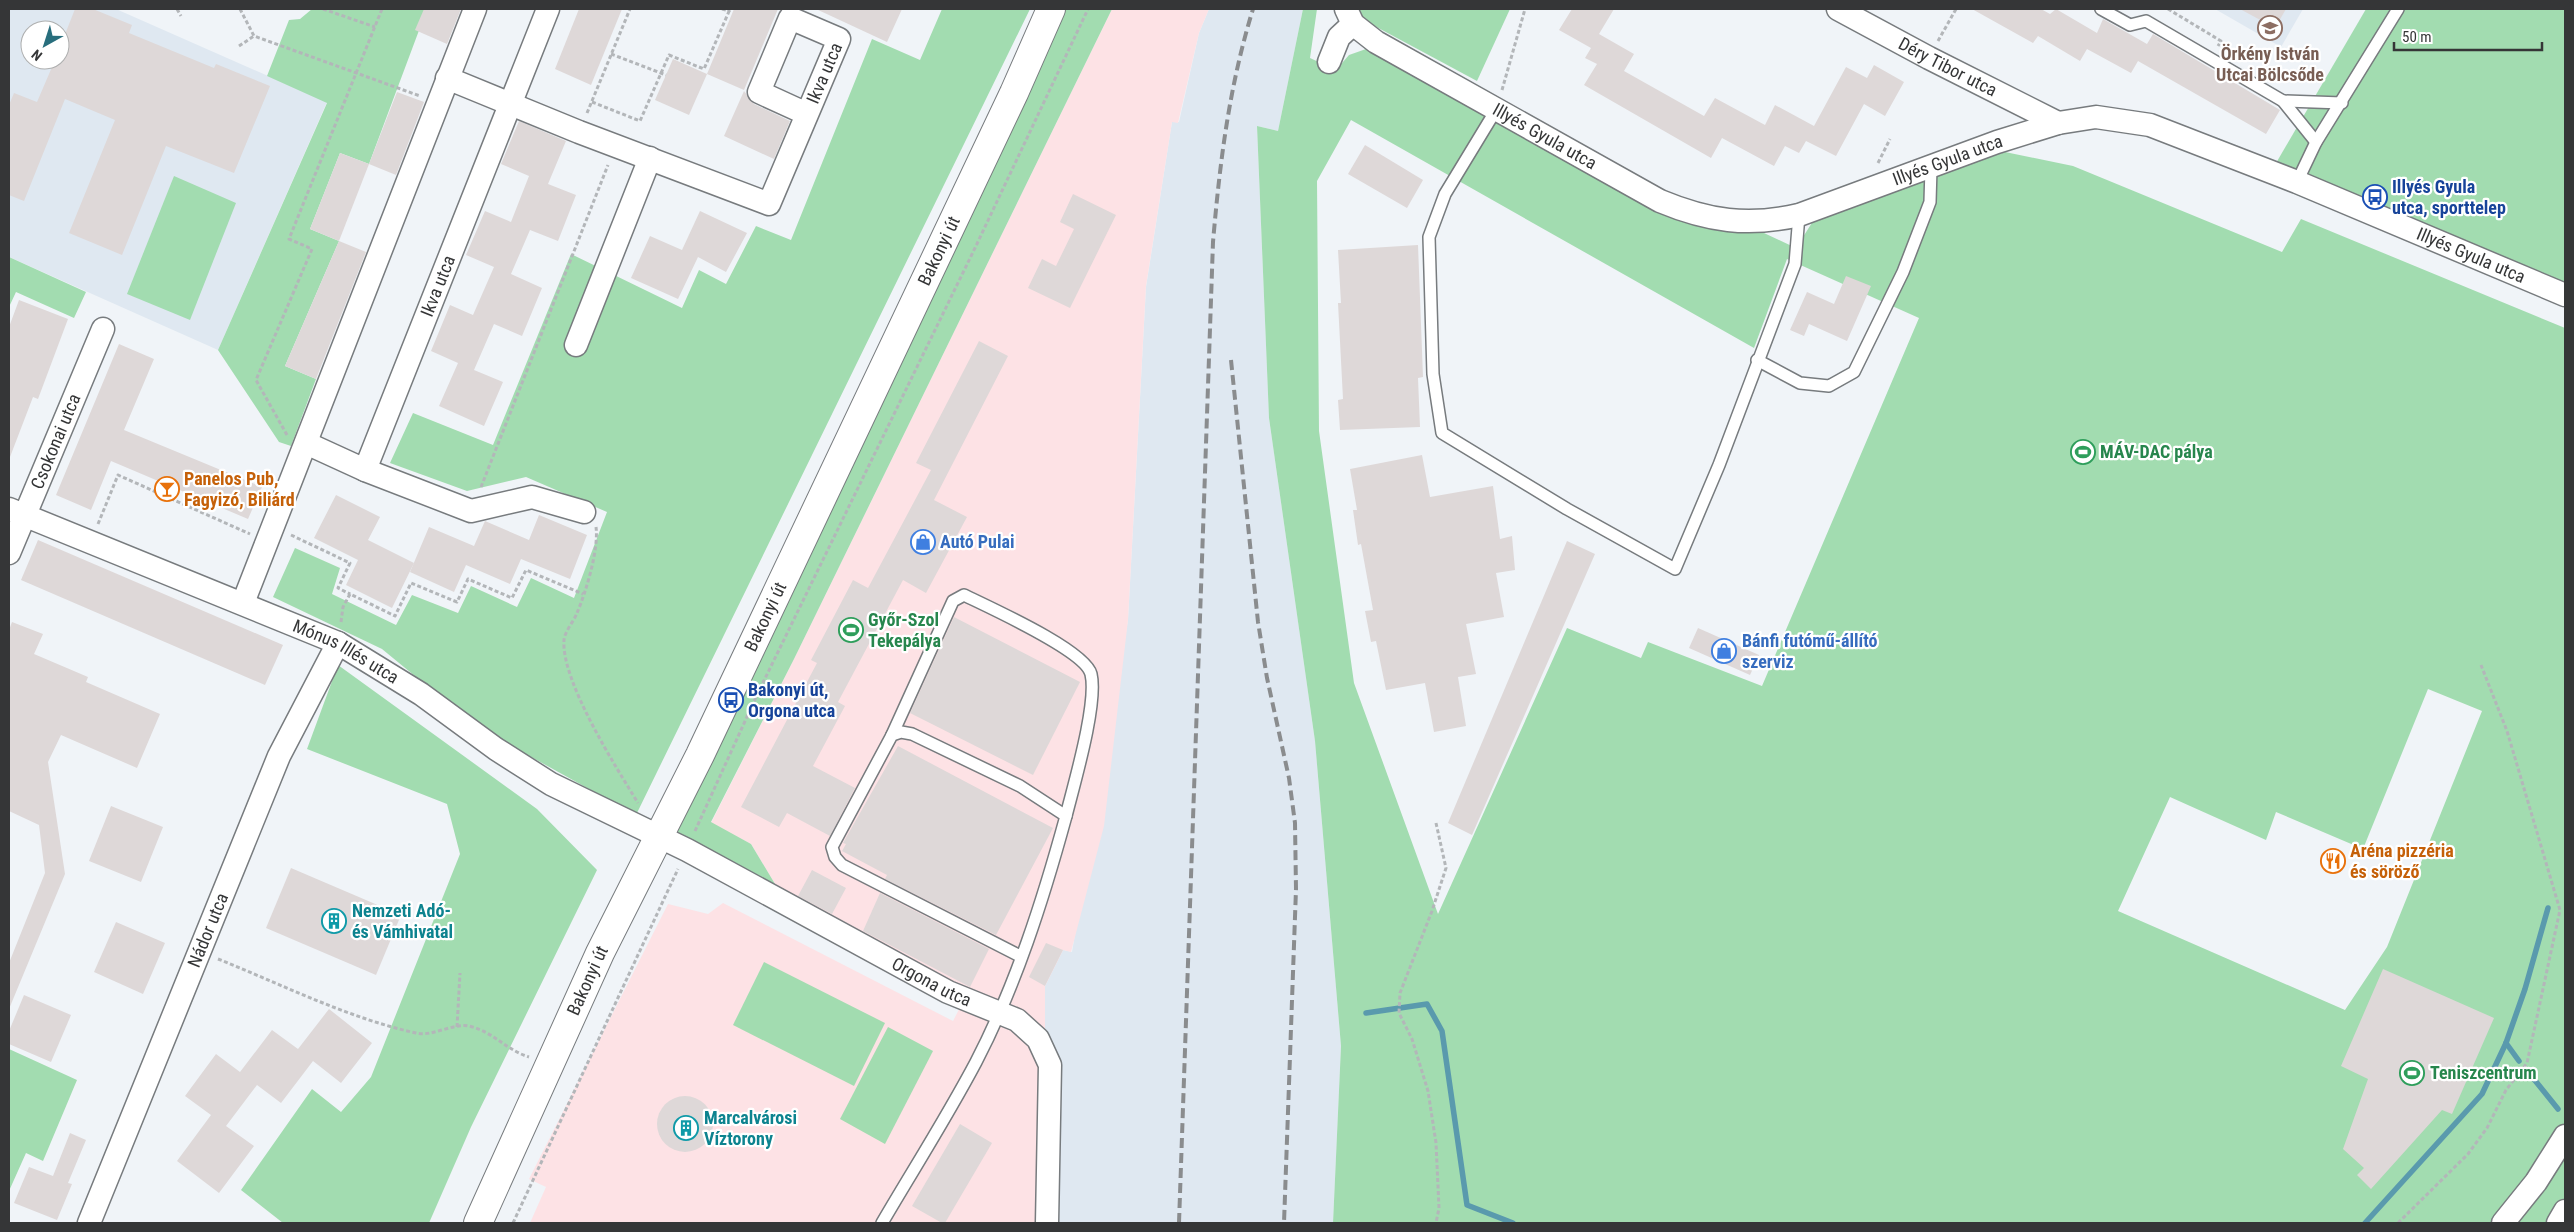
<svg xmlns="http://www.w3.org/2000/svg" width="2574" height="1232" viewBox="0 0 2574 1232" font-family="'Roboto Condensed',sans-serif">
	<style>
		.built { fill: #dfe8f1; fill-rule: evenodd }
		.industrial { fill: #fde2e5 }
		.green { fill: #a2dcb0; fill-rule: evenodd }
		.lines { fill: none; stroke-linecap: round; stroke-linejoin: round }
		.stream { stroke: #5a9aad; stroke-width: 5.5 }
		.building { fill: #ded8d8 }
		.lane-casing { stroke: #777b7e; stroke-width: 14 }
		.street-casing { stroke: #777b7e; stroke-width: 25 }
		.primary-casing { stroke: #777b7e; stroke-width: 30 }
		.path { stroke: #b3b6b9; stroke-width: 3; stroke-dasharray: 4 2.5; stroke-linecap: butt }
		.lane { stroke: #fff; stroke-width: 11 }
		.street { stroke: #fff; stroke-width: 22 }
		.primary { stroke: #fff; stroke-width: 28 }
		.rail { stroke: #8a8c8e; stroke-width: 4; stroke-dasharray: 10 5; stroke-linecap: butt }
		.labels { text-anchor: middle; stroke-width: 4.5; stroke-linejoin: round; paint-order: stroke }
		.education-label { font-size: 18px; font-weight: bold; fill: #785e54; stroke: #fff }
		.street-label { font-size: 18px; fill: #353637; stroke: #fff }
		.transit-label { font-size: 18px; font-weight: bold; fill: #164399; stroke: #fff; text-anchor: start }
		.leisure-label { font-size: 18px; font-weight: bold; fill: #27864d; stroke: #fff; text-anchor: start }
		.food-label { font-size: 18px; font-weight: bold; fill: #c56008; stroke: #fff; text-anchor: start }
		.shop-label { font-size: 18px; font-weight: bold; fill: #366cbe; stroke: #fff; text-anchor: start }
		.culture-label { font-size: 18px; font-weight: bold; fill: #0d838f; stroke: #fff; text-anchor: start }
	</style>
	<rect width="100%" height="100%" fill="#f0f4f8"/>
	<g class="built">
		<path d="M9,9H116L327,102L218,350L9,257ZM30,30H60V60H30Z"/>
		<polygon points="1209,9 1303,9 1278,131 1257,126 1269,418 1315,741 1341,1046 1333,1223 1045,1223 1045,986 1063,950 1072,952 1128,620 1146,287 1172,122 1179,122 1199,33"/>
		<polygon points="2215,9 2303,9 2281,47"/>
	</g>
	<polygon class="industrial" points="1112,9 1209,9 1199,33 1178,123 1172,122 1146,286 1128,620 1104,826 1071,952 1063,950 1045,986 1045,1223 530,1223 546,1187 529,1179 668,904 708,914 723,903 953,1021 968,992 784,899 751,844 711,823 794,659"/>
	<g class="green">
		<polygon points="312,9 427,9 369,164 340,153 310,229 339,241 285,366 316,379 291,446 279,442 218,350 327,103 267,76 289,20 300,19"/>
		<polygon points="942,9 1030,9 636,815 477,727 382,649 273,597 295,548 340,568 332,594 396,625 412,595 458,613 471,586 517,607 531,578 574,598 607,512 526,477 467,491 390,463 413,413 493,445 571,254 682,308 699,270 726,284 756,226 791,240 872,39 920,60"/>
		<polygon points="1055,9 1112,9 794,659 711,822 751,844 784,899 739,865 669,831"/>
		<path d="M1303,9H1317L1310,58L1336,70L1349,55L1366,49L1656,204L1719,212L1796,248L1815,218L2005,152L2073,166L2282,252L2301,219L2565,328V1223H1333L1341,1046L1315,741L1269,418L1257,126L1278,131ZM1351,120L1754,348L1787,259L1919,318L1762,686L1648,642L1641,658L1567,628L1438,914L1354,683L1319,431L1317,181ZM2428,689L2482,711L2387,947L2345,1010L2118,911L2170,797L2266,840L2276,812L2363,849Z"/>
		<polygon points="1355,9 1510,9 1477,81 1356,16"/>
		<polygon points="2366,9 2565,9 2565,305 2265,182"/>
		<polygon points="174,176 236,203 190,320 127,294"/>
		<polygon points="9,257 86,292 74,318 16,292 9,307"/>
		<polygon points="338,665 537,809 597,870 471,1127 429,1223 283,1223 241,1190 312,1089 341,1112 371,1077 460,854 447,804 307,749"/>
		<polygon points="764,962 885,1023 854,1086 733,1025"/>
		<polygon points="888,1027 933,1051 885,1144 840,1119"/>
		<polygon points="9,1049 77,1080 43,1161 26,1153 9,1191"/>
	</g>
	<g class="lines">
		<g class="stream">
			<polyline points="1366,1013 1427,1004 1442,1031 1467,1205 1513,1223"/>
			<polyline points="2506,1043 2519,1061"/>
			<polyline points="2529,1073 2558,1109"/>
			<polyline points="2365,1223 2482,1094 2506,1043 2525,989 2548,908"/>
		</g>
	</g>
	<g class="building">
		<polygon points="75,9 93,9 132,25 129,33 214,68 216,64 270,86 234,173 166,146 122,255 69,233 115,120 65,99 24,201 9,195 9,105 14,93 37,102 55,60 60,60 60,47"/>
		<polygon points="424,9 461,9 447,44 415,30"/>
		<polygon points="579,9 622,9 591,85 555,69"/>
		<polygon points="734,9 778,9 744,90 707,74"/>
		<polygon points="816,9 902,9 887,42"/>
		<polygon points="1572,9 1614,9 1599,34 1634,54 1624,71 1704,116 1715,98 1765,125 1775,105 1814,126 1846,67 1867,78 1874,65 1904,82 1885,116 1864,104 1836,156 1806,141 1799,153 1785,146 1774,166 1722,138 1711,158 1584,85 1597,64 1585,58 1591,48 1559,30"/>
		<polygon points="1972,9 2041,9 2050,14 2056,9 2097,33 2103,19 2147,44 2153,34 2280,110 2266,134 2138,61 2131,73 2087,49 2080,61 2038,36 2033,43"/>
		<polygon points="2240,9 2286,9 2275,28"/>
		<polygon points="673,59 707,74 689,115 655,100"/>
		<polygon points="744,91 754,104 790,121 774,159 724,136"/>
		<polygon points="397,92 424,102 396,175 369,164"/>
		<polygon points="519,121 566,141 548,184 576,195 558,241 530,230 511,274 542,288 522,336 494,324 474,370 503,382 484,426 439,406 458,363 431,351 450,305 473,315 494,267 466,255 485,211 511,222 529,176 501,164"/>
		<polygon points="1365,145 1423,180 1407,208 1348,174"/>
		<polygon points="340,153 369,164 339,241 310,229"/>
		<polygon points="1073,194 1116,215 1070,308 1028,288 1042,259 1056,266 1074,229 1060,222"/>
		<polygon points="700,211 747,233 726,272 698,257 678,299 631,278 650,236 682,250"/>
		<polygon points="339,241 366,252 316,379 285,366"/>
		<polygon points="1418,245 1423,377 1418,378 1420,427 1340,430 1338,400 1343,399 1338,303 1341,303 1338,250"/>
		<polygon points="1846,276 1871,286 1847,341 1809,324 1804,336 1790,330 1807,292 1834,304"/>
		<polygon points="19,300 68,319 38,399 33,397 10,457 9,327"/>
		<polygon points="979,341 1008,356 934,500 967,517 926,593 903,580 838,702 845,706 813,766 855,788 830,836 787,813 779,827 741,807 817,663 811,660 853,580 868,588 931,470 916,463"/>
		<polygon points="119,344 154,359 124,430 262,487 248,519 111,461 91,510 56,495"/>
		<polygon points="1422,455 1430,497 1493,486 1500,539 1512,536 1515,570 1496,573 1504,617 1466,624 1476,674 1458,677 1466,726 1434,732 1425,683 1386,690 1376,641 1371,642 1365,611 1373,610 1361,544 1358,545 1353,510 1357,510 1350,469"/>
		<polygon points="336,495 380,517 368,540 414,563 392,608 346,585 358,560 314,538"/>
		<polygon points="539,515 587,535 570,579 521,559 510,584 466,565 454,592 410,572 429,527 474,546 485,521 529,540"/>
		<polygon points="38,540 283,645 265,685 21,580"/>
		<polygon points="1567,541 1595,554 1472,835 1448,823"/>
		<polygon points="954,617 1080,682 1033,775 910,713"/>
		<polygon points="12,622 43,634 34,654 88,677 86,682 160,714 137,768 61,735 48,762 65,874 9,1009 9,963 45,873 39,825 9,811 9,630"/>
		<polygon points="1698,628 1759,655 1750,675 1689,648"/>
		<polygon points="898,746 1053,828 996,935 885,879 887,875 842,851 846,844 843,843"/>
		<polygon points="111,806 163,827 141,882 89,861"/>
		<polygon points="291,868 401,915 376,975 266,928"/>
		<polygon points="812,870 846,888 832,914 798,896"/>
		<polygon points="880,893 989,949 970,987 863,931"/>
		<polygon points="116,922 165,943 143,994 94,972"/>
		<polygon points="1046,943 1063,950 1045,986 1029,977"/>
		<polygon points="2383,969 2494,1018 2452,1114 2442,1110 2371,1189 2357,1175 2364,1168 2343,1149 2368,1079 2341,1066"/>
		<polygon points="24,995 71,1015 51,1062 9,1044 9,1031"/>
		<polygon points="329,1009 372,1043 341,1083 313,1061 281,1103 257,1085 226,1126 254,1146 219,1193 177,1161 211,1115 185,1096 216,1054 240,1072 272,1030 298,1049"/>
		<circle cx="685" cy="1124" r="28"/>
		<polygon points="960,1124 992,1143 945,1223 942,1223 912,1206"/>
		<polygon points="70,1133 86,1140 68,1183 72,1184 57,1220 14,1203 29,1167 53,1176"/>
	</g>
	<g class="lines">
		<defs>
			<g id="lane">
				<polyline points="2101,9 2130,25 2146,21 2283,101 2316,142"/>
				<polyline points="2283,101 2342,103"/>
				<polyline points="1496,110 1445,194 1429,237 1433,374 1442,433 1567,509 1675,569 1719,465 1795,264 1799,215"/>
				<polyline points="2297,182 2316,142 2398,9"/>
				<polyline points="1757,360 1800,383 1829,386 1854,372 1903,272 1930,202 1931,168"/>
				<path d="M892,735L953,601L964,595C988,607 1085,650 1091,674C1098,703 1074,784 1066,816"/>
				<path d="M882,1223C913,1170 947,1117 976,1062C1016,985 1043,900 1066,816L1020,786L912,734L901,732L892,735L832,847L835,857L842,865L1020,956"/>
			</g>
			<g id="street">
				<path id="s1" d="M1346,9L1353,24L1376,42L1660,201C1708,221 1748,227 1799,215L1997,142L2058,123L2096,117L2150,125L2297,182L2565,295"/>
				<path id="s2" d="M1838,9L1929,58L2058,123"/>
				<polyline points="1329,62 1339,37 1353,24"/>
				<path id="s3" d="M447,78L579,132L769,204L839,39L790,18L759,92L807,114"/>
				<polyline points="576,345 650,158"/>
				<polyline points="306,443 365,470 471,511 532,497 584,512"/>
				<path id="s4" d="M365,470L548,9"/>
				<path id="s5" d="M9,509L338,643L421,694L496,749L551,784L687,850L948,992L1017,1020L1038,1039L1050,1065L1047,1223"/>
				<path id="s6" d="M9,553L103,329"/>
				<polyline points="243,603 475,9"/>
				<path id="s7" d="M89,1223L279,756L338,643"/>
				<polyline points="2503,1223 2536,1182 2565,1136"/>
				<polyline points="2558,1223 2565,1211"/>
			</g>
			<g id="primary">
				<path id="s8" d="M478,1223L600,953L700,755L1014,93L1051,9"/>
			</g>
		</defs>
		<use href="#lane" class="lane-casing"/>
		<use href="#street" class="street-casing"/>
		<use href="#primary" class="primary-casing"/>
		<g class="path">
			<polyline points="177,9 181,16"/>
			<polyline points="240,9 254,36 420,96"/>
			<polyline points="323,9 375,27"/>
			<polyline points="722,9 729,11 729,9"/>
			<polyline points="2168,9 2221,41 2218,46"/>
			<polyline points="1938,41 1956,9"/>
			<polyline points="239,46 254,36"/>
			<polyline points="611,54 666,75"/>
			<polyline points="1502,90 1525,9"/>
			<polyline points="592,102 640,121 669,55 704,69 730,9"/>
			<polyline points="587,113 630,9"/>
			<polyline points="1878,163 1890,139"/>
			<polyline points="287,435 256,380 312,249 289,239 382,9"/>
			<polyline points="481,487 608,165"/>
			<polyline points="98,524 118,475 250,534"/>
			<path d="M596,527C599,549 586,592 577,613C574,621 565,631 564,640C561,681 616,767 638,803"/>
			<polyline points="291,535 350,563 338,588 350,594"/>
			<polyline points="341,622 343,607 350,594 395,616 411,583 457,602 468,579 512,598 526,570 583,594"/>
			<polyline points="1436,823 1446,868 1432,911 1400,993 1399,1013 1412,1039 1428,1091 1436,1143 1439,1208 1436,1223"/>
			<polyline points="695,831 756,697 975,248 1088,9"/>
			<path d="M218,959C283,985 348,1018 416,1033C433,1037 452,1023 469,1026C494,1032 506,1050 529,1057"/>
			<polyline points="457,1027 460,973"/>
			<polyline points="513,1223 678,869"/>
			<polyline points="2398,1223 2468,1154 2487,1128 2506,1090 2527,1063 2560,910 2507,731 2481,665"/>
		</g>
		<use href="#lane" class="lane"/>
		<use href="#street" class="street"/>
		<use href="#primary" class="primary"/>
		<g class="rail">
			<polyline points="1231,360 1258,622 1267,678 1289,778 1295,823 1296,889 1284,1223"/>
			<path d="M1179,1223L1213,242C1220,161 1229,87 1253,9"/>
		</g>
	</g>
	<defs>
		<symbol id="school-ring" viewBox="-11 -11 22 22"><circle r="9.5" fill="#fff" stroke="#8d6e63" stroke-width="1.5"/><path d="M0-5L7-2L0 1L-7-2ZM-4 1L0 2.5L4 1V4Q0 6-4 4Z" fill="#8d6e63"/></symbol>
		<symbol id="bus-ring" viewBox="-11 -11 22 22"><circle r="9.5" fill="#fff" stroke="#1a4fb4" stroke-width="1.5"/><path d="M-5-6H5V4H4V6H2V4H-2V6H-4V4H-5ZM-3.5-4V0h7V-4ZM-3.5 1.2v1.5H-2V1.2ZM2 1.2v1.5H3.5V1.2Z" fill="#1a4fb4"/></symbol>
		<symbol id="stadium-ring" viewBox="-11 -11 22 22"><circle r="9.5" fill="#fff" stroke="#2e9e5b" stroke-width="1.5"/><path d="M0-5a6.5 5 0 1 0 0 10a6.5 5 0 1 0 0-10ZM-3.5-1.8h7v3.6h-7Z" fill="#2e9e5b"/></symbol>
		<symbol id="bar-ring" viewBox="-11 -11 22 22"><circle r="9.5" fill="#fff" stroke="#e8710a" stroke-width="1.5"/><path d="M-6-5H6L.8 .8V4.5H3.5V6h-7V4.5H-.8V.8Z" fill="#e8710a"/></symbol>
		<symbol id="shop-ring" viewBox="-11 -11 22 22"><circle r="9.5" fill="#fff" stroke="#3f7fe0" stroke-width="1.5"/><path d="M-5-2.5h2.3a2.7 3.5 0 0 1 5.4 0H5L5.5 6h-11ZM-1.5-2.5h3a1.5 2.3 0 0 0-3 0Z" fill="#3f7fe0"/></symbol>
		<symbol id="restaurant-ring" viewBox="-11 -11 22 22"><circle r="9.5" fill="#fff" stroke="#e8710a" stroke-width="1.5"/><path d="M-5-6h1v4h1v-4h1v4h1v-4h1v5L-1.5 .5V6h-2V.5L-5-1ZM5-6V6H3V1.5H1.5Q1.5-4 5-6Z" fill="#e8710a"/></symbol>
		<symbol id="building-ring" viewBox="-11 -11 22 22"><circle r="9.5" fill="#fff" stroke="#0f9aa8" stroke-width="1.5"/><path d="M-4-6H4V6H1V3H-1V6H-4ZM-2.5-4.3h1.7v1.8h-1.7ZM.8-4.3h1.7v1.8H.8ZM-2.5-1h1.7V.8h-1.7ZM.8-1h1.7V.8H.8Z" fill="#0f9aa8"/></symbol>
	</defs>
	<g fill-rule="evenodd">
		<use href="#school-ring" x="2256" y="14" width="28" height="28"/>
		<use href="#bus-ring" x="2361" y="183" width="28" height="28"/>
		<use href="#stadium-ring" x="2069" y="438" width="28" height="28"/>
		<use href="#bar-ring" x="153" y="475" width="28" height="28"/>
		<use href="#shop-ring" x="909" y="528" width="28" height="28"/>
		<use href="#stadium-ring" x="837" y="616" width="28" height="28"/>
		<use href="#shop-ring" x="1710" y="637" width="28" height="28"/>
		<use href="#bus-ring" x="717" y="686" width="28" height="28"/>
		<use href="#restaurant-ring" x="2319" y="847" width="28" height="28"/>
		<use href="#building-ring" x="320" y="907" width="28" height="28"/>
		<use href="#stadium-ring" x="2398" y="1059" width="28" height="28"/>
		<use href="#building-ring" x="672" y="1114" width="28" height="28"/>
	</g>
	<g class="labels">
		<g class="education-label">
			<text x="2270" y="60">Örkény István<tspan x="2270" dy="21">Utcai Bölcsőde</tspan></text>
		</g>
		<g class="street-label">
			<text dy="6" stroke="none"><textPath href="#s2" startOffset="124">Déry Tibor utca</textPath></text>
			<text dy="6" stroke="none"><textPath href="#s3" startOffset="488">Ikva utca</textPath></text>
			<text dy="6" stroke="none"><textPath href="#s1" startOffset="239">Illyés Gyula utca</textPath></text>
			<text dy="6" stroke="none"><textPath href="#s1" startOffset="672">Illyés Gyula utca</textPath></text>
			<text dy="6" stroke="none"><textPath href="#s8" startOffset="1076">Bakonyi út</textPath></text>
			<text dy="6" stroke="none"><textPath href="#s1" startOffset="1228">Illyés Gyula utca</textPath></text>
			<text dy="6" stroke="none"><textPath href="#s4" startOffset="198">Ikva utca</textPath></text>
			<text dy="6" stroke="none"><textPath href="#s6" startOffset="121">Csokonai utca</textPath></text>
			<text dy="6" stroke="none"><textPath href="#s8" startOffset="671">Bakonyi út</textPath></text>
			<text dy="6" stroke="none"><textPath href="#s5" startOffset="366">Mónus Illés utca</textPath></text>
			<text dy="6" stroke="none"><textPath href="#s7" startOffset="316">Nádor utca</textPath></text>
			<text dy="6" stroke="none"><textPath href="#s8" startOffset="266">Bakonyi út</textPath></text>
			<text dy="6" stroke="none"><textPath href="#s5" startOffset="1040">Orgona utca</textPath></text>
		</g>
		<g class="transit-label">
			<text x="2392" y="193">Illyés Gyula<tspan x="2392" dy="21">utca, sporttelep</tspan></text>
			<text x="748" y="696">Bakonyi út,<tspan x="748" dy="21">Orgona utca</tspan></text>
		</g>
		<g class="leisure-label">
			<text x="2100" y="458">MÁV-DAC pálya</text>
			<text x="868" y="626">Győr-Szol<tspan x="868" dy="21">Tekepálya</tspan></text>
			<text x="2430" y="1079">Teniszcentrum</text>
		</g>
		<g class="food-label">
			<text x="184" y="485">Panelos Pub,<tspan x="184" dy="21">Fagyizó, Biliárd</tspan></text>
			<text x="2350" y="857">Aréna pizzéria<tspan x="2350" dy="21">és söröző</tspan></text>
		</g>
		<g class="shop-label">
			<text x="940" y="548">Autó Pulai</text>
			<text x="1742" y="647">Bánfi futómű-állító<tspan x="1742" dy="21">szerviz</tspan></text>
		</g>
		<g class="culture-label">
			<text x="352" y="917">Nemzeti Adó-<tspan x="352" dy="21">és Vámhivatal</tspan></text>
			<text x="704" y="1124">Marcalvárosi<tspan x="704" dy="21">Víztorony</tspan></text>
		</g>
	</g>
	<rect width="2574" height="1232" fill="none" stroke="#353637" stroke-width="20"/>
	<g transform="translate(45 45) rotate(219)"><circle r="24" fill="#ffffff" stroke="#aeafaf"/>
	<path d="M0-4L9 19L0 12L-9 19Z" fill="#286e7d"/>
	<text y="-8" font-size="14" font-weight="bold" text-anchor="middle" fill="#353637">N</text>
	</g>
	<path d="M2394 42v8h148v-8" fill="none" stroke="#353637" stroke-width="2.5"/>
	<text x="2402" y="42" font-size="15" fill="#353637" stroke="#ffffff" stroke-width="4" paint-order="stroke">50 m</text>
</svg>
